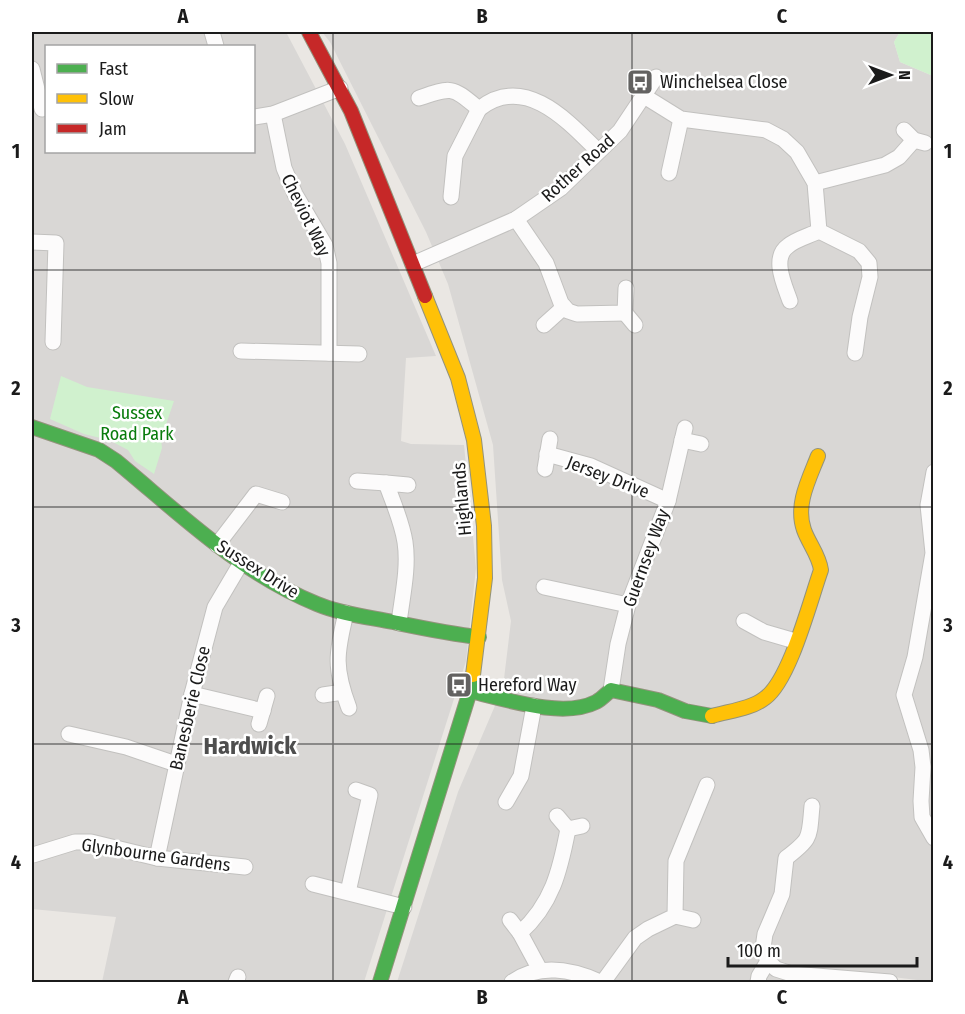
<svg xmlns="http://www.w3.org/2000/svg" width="965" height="1014" viewBox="0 0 965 1014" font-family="'Fira Sans Condensed',sans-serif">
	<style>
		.residential { fill: #d9d7d5; fill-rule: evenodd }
		.park { fill: #d0f1ce }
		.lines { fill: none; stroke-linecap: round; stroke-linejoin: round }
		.street-casing { stroke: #c2c1bf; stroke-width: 17 }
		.fast-casing { stroke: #93937c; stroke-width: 16 }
		.slow-casing { stroke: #93937c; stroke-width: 16 }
		.jam-casing { stroke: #93937c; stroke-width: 16 }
		.street { stroke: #fcfbfb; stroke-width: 15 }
		.fast { stroke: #4caf50; stroke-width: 14 }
		.slow { stroke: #ffc107; stroke-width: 14 }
		.jam { stroke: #c62828; stroke-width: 14 }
		.grid { fill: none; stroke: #1b1b1b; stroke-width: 1.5; stroke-opacity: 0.55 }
		.labels { text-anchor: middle; stroke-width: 5; stroke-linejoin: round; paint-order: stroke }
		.poi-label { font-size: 18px; fill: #1b1b1b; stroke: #fff; text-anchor: start }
		.street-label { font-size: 18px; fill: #1b1b1b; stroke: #fff }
		.park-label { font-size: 18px; fill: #087b0b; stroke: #fff }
		.district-label { font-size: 24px; font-weight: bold; fill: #4e4e4e; stroke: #fff }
		.neatline { fill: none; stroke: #1b1b1b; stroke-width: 2 }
		.grid-label { font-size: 20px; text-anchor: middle; font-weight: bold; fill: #1b1b1b }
	</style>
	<rect width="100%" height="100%" fill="#eae7e3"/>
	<g class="residential">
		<path d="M32,32H286L345,144L436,356L406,358L401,441L411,444L464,445L476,568L466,661L364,982H102L116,917L32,909ZM46,46H254V152H46Z"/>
		<polygon points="322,32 900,32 894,42 900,62 933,76 933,982 893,977 893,982 397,982 458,792 503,687 511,621 502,580 493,445 448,284 426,232 330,42"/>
	</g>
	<g class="park">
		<polygon points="900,32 933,32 933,76 900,62 894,42"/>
		<polygon points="61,376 87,387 174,401 161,439 162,448 154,474 135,461 128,450 109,440 84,434 50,419"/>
	</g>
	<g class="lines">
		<defs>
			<g id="street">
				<polyline points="212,32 216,46"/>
				<polyline points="32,69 42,109"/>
				<polyline points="644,96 681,119 766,130 783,139 797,152 815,183 819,231 859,251 869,263 870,277 860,317 855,353"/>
				<path d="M419,98C453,86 452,87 479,109C524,73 567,120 598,151"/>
				<polyline points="273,114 284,168 295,194 325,245 329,263 329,353"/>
				<polyline points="254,117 273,114 340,88"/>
				<polyline points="904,130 914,140 925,143"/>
				<polyline points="669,173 681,119"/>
				<polyline points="815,183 885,165 899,157 914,140"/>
				<polyline points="451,197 455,156 479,109"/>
				<polyline points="516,219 546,263 561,303 568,311 577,314 625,313 626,288"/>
				<polyline points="32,242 56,243 53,342"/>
				<polyline points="413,264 516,219 561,188 620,131 656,77"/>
				<path d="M790,301C785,286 771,258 788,246C796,239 809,236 819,231"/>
				<polyline points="625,313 635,325"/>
				<polyline points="544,325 564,307"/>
				<polyline points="241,351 359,354"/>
				<polyline points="682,440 701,444"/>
				<polyline points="547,454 591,466 668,501"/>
				<polyline points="545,469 550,439"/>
				<polyline points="934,472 928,505 933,553 915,657 904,695 921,750 923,767 921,801 922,817 934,838"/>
				<polyline points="357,481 386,483"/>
				<polyline points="217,545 256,494 282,502"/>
				<polyline points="544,587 628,605"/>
				<path d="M346,613C336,654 334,668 349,708"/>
				<polyline points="744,621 764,632 795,641"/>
				<path d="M399,623C402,597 409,568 405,542C402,522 393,502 386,483L408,485"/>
				<polyline points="611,690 618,644 628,605 668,501 685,428"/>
				<polyline points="192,694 263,711"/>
				<polyline points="323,695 343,692"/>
				<polyline points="259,724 267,696"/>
				<polyline points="69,734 126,747 176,764"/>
				<polyline points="506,802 521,776 534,706"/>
				<path d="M812,806C809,838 812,838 786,858L782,894L765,934L763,948L768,961L776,969L792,974L890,982"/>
				<polyline points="557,816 568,829 582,826"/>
				<polyline points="33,855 75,842 91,842 157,858 245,867"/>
				<polyline points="157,858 192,694 215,607 241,563"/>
				<polyline points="313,884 404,907"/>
				<polyline points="348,892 370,795 356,790"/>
				<polyline points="675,916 693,920"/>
				<polyline points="510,920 520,933"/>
				<path d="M540,970L520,933C552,904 560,871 568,829"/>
				<polyline points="236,982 238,977"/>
				<path d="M512,982C540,963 571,969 600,982"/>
				<polyline points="603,982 635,938 648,929 675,916 676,861 707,785"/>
				<polyline points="758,982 759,976 768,961"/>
			</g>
			<g id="fast">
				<path d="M32,427L99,450L116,461C179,513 240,573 317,604C341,614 368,617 393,622C422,628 450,634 479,637"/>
				<path d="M470,691C505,699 563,719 596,702C602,699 606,694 611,690L658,700L685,711L712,716"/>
				<polyline points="380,982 470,691 473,675"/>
			</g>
			<g id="slow">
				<polyline points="425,296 458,378 474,440 484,526 485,578 473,675"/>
				<path d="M712,716C729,711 751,709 765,698C790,680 810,601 821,570C819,555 809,544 804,530C795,505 809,479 818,456"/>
			</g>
			<polyline id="jam" points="309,32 351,111 425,296"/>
		</defs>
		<use href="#street" class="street-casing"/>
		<use href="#fast" class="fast-casing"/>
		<use href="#slow" class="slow-casing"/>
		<use href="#jam" class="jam-casing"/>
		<use href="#street" class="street"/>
		<use href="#fast" class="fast"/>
		<use href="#slow" class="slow"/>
		<use href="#jam" class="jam"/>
	</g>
	<path class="grid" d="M333,32V982M632,32V982M32,270H934M32,507H934M32,744H934"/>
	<defs>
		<symbol id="bus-square" viewBox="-11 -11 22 22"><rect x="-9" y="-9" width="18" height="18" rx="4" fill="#636261" stroke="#fff"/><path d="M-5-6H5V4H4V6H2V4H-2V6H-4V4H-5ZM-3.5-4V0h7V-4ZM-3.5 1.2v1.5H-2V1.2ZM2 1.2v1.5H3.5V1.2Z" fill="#fff"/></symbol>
	</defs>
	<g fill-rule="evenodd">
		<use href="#bus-square" x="625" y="67" width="30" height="30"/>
		<use href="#bus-square" x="444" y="670" width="30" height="30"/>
	</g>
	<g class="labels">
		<g class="poi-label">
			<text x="660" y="88">Winchelsea Close</text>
			<text x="478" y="691">Hereford Way</text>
		</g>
		<g class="street-label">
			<text transform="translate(578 168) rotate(-42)" y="6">Rother Road</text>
			<text transform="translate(306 215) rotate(64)" y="6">Cheviot Way</text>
			<text transform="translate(608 477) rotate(21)" y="6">Jersey Drive</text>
			<text transform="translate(462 499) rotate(-95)" y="6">Highlands</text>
			<text transform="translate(646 558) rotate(-70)" y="6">Guernsey Way</text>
			<text transform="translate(258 569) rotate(32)" y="6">Sussex Drive</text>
			<text transform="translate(190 708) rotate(-77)" y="6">Banesberie Close</text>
			<text transform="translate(156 855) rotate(8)" y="6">Glynbourne Gardens</text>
		</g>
		<g class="park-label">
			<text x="137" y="419">Sussex<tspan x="137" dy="21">Road Park</tspan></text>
		</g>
		<g class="district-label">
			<text x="250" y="754">Hardwick</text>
		</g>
	</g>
	<rect width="965" height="1014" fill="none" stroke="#ffffff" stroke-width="66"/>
	<rect x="45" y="45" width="210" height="108" fill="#ffffff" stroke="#a4a4a4" stroke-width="1.5"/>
	<rect x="57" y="64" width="30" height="9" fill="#4caf50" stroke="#a4a4a4" stroke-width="1.5"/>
	<text x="99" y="75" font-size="18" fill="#1b1b1b">Fast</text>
	<rect x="57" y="94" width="30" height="9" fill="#ffc107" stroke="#a4a4a4" stroke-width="1.5"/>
	<text x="99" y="105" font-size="18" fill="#1b1b1b">Slow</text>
	<rect x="57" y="124" width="30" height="9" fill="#c62828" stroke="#a4a4a4" stroke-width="1.5"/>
	<text x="99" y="135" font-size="18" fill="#1b1b1b">Jam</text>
	<g transform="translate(890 75) rotate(90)" stroke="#ffffff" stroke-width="4.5" paint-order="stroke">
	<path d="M0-4.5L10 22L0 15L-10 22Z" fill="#1b1b1b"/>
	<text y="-9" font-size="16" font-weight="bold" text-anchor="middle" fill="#1b1b1b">N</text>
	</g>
	<path d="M728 957v9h189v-9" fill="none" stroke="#1b1b1b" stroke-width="3"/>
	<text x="737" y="957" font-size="18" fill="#1b1b1b" stroke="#ffffff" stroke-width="4.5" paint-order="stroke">100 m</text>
	<rect x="33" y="33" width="899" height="948" class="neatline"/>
	<g class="grid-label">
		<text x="183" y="23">A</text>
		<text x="482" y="23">B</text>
		<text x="782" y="23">C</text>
		<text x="16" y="158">1</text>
		<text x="948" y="158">1</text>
		<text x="16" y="395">2</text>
		<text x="948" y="395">2</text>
		<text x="16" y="632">3</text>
		<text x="948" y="632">3</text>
		<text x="16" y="869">4</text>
		<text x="948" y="869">4</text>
		<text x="183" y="1004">A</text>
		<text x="482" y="1004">B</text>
		<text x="782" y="1004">C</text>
	</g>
</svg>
